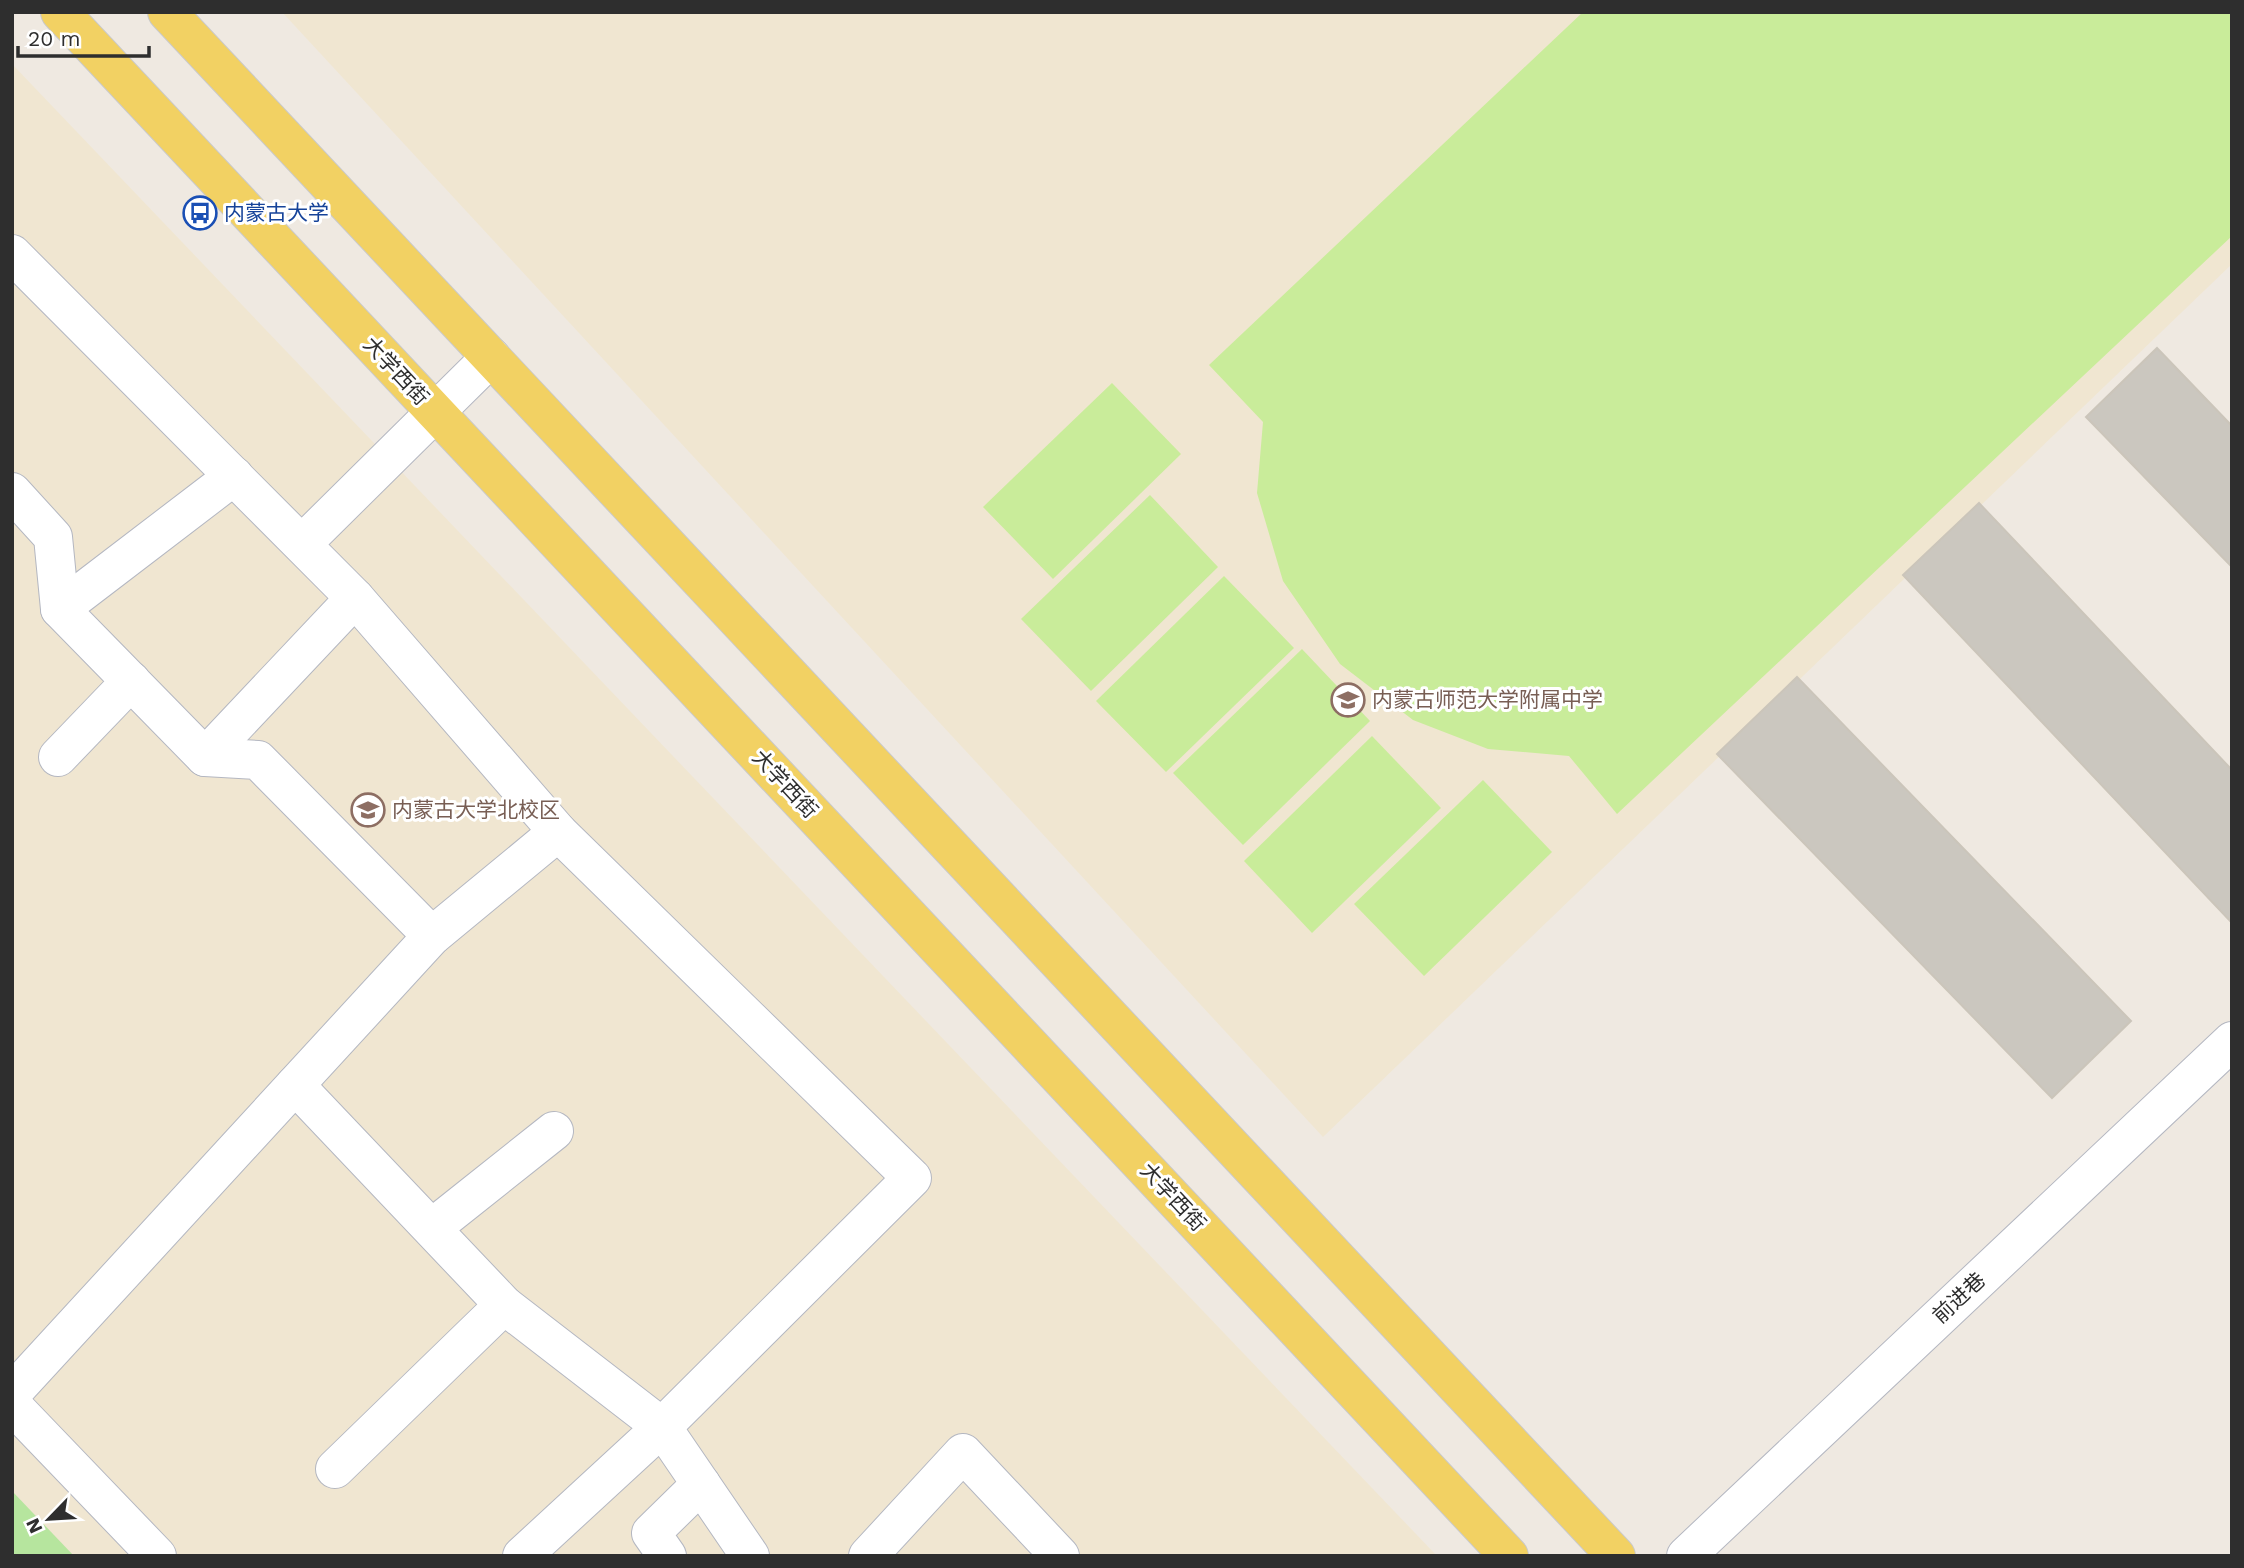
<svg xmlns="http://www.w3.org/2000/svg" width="2244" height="1568" viewBox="0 0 2244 1568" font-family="'Work Sans','Noto Sans SC',sans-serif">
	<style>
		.education { fill: #f0e6d1 }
		.green { fill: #b6e59e }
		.pitch { fill: #c9ec9a }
		.building { fill: #cbc7bf; stroke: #cbc5ba; stroke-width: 2 }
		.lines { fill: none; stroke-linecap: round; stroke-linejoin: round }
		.minor-casing { stroke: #b4b7c1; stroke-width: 40 }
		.major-casing { stroke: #c9c9c9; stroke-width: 40 }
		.minor { stroke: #fff; stroke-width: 38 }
		.major { stroke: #f2d163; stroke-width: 38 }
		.labels { text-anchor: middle; stroke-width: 6; stroke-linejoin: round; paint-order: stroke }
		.transit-label { font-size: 21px; fill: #164399; stroke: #fff; text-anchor: start }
		.street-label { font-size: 21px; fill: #2e2e2e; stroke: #fff }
		.education-label { font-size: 21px; fill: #785e54; stroke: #fff; text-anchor: start }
	</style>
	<rect width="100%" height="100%" fill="#efe9e1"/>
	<g class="education">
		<polygon points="282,12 2232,12 2232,264 1323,1137"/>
		<polygon points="12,64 1437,1556 12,1556"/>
	</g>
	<polygon class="green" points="12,1491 74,1556 12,1556"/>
	<g class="pitch">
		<polygon points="1583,12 2232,12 2232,236 1617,814 1569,756 1488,749 1413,720 1340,664 1283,581 1257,493 1263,422 1209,365"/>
		<polygon points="1112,383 1181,454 1053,579 983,507"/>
		<polygon points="1150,495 1218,567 1091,691 1021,619"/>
		<polygon points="1224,576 1294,648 1166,772 1096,701"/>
		<polygon points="1302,649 1370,721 1243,845 1173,773"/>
		<polygon points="1372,736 1441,808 1312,933 1244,861"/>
		<polygon points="1483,780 1552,852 1424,976 1354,904"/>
	</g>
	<g class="building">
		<polygon points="2157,348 2232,426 2232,567 2086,417"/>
		<polygon points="1979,503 2232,770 2232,923 1903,575"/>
		<polygon points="1797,677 2131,1021 2052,1098 1717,754"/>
	</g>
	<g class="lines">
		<defs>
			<g id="minor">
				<polyline points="12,254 355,598 558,832 432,936 12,1393"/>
				<polyline points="12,492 53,537 60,609 205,757 258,760 432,936"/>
				<polyline points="302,544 491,357"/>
				<polyline points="60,609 234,476"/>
				<polyline points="58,757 131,681"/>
				<polyline points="205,757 355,598"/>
				<polyline points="295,1085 504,1305 662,1427 750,1556"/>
				<polyline points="432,1228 554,1131"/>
				<polyline points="12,1405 157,1556"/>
				<polyline points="335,1469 504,1305"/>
				<polyline points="522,1556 662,1427 912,1178 558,832"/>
				<polyline points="667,1556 651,1533 701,1484"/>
				<polyline points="868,1556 963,1453 1060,1556"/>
				<polyline points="1686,1556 2232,1041"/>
			</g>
			<g id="major">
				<polyline points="60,12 1509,1556"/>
				<polyline points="167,12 1616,1556"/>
			</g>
		</defs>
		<use href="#minor" class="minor-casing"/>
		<use href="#major" class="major-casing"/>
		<use href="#minor" class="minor"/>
		<use href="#major" class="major"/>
	</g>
	<defs>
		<symbol id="bus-ring" viewBox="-11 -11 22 22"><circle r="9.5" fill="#fff" stroke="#1a4fb4" stroke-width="1.5"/><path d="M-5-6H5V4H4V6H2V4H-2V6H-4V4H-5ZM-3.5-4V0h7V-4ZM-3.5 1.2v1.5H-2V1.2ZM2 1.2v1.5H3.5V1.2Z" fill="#1a4fb4"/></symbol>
		<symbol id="school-ring" viewBox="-11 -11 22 22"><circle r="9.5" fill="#fff" stroke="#8d6e63" stroke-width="1.5"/><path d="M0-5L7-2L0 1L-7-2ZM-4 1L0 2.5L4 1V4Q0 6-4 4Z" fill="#8d6e63"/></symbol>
		<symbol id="university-ring" viewBox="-11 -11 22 22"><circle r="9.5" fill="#fff" stroke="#8d6e63" stroke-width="1.5"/><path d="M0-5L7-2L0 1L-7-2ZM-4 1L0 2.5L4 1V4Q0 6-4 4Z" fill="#8d6e63"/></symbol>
	</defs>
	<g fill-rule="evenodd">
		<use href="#bus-ring" x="181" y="194" width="38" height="38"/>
		<use href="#school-ring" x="1329" y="681" width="38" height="38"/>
		<use href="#university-ring" x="349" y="791" width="38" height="38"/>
	</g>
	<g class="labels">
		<g class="transit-label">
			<text x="224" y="220">内蒙古大学</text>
		</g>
		<g class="street-label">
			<text transform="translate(396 371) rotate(47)" y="7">大学西街</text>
			<text transform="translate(785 784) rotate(47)" y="7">大学西街</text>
			<text transform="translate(1173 1197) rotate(47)" y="7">大学西街</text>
			<text transform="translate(1959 1298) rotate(-43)" y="7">前进巷</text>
		</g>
		<g class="education-label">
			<text x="1372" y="707">内蒙古师范大学附属中学</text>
			<text x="392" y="817">内蒙古大学北校区</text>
		</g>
	</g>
	<rect width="2244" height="1568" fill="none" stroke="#2e2e2e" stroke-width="28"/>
	<g transform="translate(49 1519) rotate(245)" stroke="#ffffff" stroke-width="5" paint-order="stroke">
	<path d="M0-5L12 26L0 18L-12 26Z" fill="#2e2e2e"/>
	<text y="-10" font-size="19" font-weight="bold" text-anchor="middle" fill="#2e2e2e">N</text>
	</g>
	<path d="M18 46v10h131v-10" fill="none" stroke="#2e2e2e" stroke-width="3.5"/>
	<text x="28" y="46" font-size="21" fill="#2e2e2e" stroke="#ffffff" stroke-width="5" paint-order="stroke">20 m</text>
</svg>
